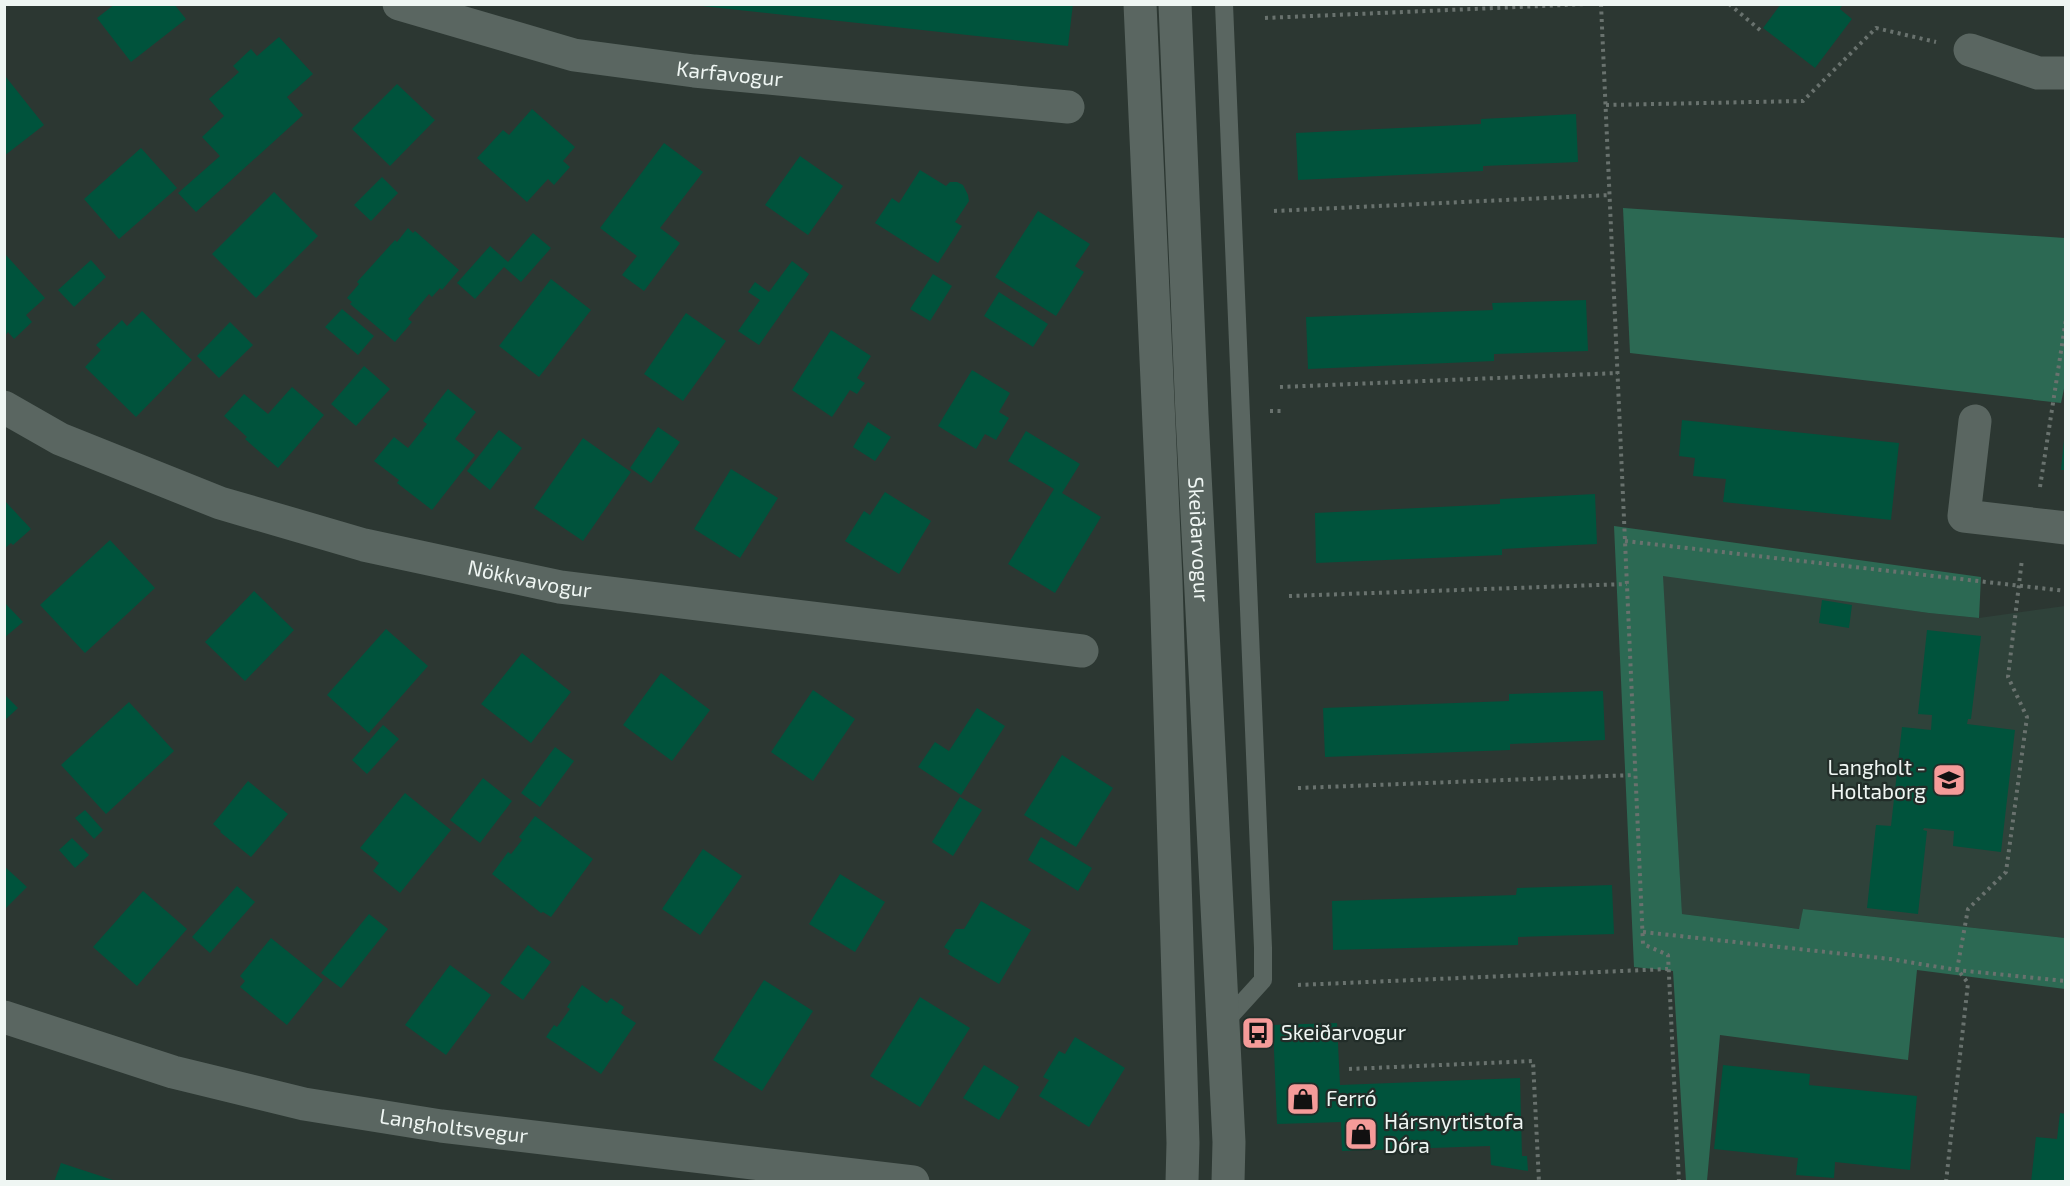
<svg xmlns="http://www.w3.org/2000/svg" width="2070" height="1186" viewBox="0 0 2070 1186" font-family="'Exo 2',sans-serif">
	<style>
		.built { fill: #2f423a }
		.green { fill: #2c6953 }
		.building { fill: #00533c }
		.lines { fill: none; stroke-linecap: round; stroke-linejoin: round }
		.path { stroke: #69726e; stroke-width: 4; stroke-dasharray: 3 4.5; stroke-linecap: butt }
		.service { stroke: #5a6661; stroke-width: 18 }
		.minor { stroke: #5a6661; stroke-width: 33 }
		.tertiary { stroke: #5a6661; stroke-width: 33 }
		.labels { text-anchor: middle; stroke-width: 4.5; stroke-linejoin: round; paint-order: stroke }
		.street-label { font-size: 21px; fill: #eff6f3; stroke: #222d29 }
		.poi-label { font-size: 21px; fill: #eff6f3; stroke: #222d29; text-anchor: start }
	</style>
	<rect width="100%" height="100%" fill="#2c3732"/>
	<polygon class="built" points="1662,575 1929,613 1979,618 2065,606 2065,938 1803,909 1800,929 1682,914"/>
	<g class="green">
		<polygon points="1623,208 2065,238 2066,379 2061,403 1630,353"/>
		<polygon points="1614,526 1981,577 1979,618 1929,613 1663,576 1682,914 1799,929 1803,909 2065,938 2065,989 1917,970 1908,1060 1720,1035 1707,1181 1686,1181 1673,971 1634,967"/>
	</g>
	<g class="building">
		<polygon points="115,4 174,4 186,19 131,62 97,18"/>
		<polygon points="702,4 1073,4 1068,46 702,6"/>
		<polygon points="1781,4 1843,4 1840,9 1852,19 1815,68 1763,28"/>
		<polygon points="279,37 313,74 287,97 303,115 196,212 178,193 220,156 202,137 224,116 209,99 239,72 233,66 251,49 257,56"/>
		<polygon points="6,77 44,125 4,156 4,78"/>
		<polygon points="397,84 435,120 390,166 352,129"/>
		<polygon points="532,109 575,147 563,161 570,167 554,185 548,179 527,202 477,158 503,130 509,135"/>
		<polygon points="1576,114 1578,162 1483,166 1483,171 1298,180 1296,133 1481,124 1481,119"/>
		<polygon points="664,143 703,172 660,228 680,243 644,291 622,275 637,256 600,228"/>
		<polygon points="141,148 177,188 119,239 84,199"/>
		<polygon points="800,156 843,186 808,235 765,205"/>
		<polygon points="920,170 946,186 950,182 957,182 963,185 968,195 969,201 955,222 962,226 938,263 875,223 892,198 899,203"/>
		<polygon points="382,177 398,193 371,221 354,205"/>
		<polygon points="274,192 318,236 256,298 212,254"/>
		<polygon points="1038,211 1090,244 1075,266 1084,272 1056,316 995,277"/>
		<polygon points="408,228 413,233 415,231 459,270 442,290 440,288 432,297 429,294 408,319 412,322 395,342 350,304 352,302 347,298 359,284 357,282 395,240 397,242"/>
		<polygon points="533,233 551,248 521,282 504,267 475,299 457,283 490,246 508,262"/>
		<polygon points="5,254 45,298 26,315 32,322 14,339 8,332 5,336"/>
		<polygon points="91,260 106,277 74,307 58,290"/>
		<polygon points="792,261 809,274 759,345 738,331 760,300 748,292 755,282 769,292"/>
		<polygon points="933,274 952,286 930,321 910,309"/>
		<polygon points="551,279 591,310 539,377 499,346"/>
		<polygon points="999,292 1048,324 1033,347 984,316"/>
		<polygon points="1586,300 1588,351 1494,354 1494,361 1308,369 1306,317 1493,310 1492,303"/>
		<polygon points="342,309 374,336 358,355 325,327"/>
		<polygon points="142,311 192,360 136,417 85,367 101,350 96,345 122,320 127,326"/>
		<polygon points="686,313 726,341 683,401 644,374"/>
		<polygon points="230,322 253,345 219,378 197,356"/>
		<polygon points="831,330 871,356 857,378 865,383 857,394 850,390 832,417 792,390"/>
		<polygon points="364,366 390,389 356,426 331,404"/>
		<polygon points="972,370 1010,393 999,412 1009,418 996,440 985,434 976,449 938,426"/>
		<polygon points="292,387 324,415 278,468 245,439 247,437 224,416 244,394 268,414"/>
		<polygon points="448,389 476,412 455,439 475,455 432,510 397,483 399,480 374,461 394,437 408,448 427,424 423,421"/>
		<polygon points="1682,420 1899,443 1891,520 1723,502 1726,479 1693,476 1695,458 1679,456"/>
		<polygon points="868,422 891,437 875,461 853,447"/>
		<polygon points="658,427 680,442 651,483 630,468"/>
		<polygon points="499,430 522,448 490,490 467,471"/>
		<polygon points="1026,431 1080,464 1062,493 1101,517 1055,593 1008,564 1054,489 1008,461"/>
		<polygon points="583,438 631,472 583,541 534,508"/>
		<polygon points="2064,440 2066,440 2066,470 2061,470"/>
		<polygon points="731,469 778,498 740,558 694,529"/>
		<polygon points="885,492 931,521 899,574 845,541 864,511 870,515"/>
		<polygon points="1595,494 1597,544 1502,549 1502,555 1316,563 1315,513 1500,504 1500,499"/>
		<polygon points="4,500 31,529 13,545 11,543 4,549"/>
		<polygon points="110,540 155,588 85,653 40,605"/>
		<polygon points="254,591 294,630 245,681 205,642"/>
		<polygon points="1822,600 1852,605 1849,628 1819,623"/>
		<polygon points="4,602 23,622 4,638"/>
		<polygon points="386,629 428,666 369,733 327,695"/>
		<polygon points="1927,630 1981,636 1971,719 1968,719 1967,724 2015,730 2001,852 1953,846 1954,831 1924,828 1923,830 1927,831 1918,914 1867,908 1876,825 1891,826 1902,727 1931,730 1932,715 1918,714"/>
		<polygon points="522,653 571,692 531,743 481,704"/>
		<polygon points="661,673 710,710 672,761 623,725"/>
		<polygon points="813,690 855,719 813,781 771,752"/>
		<polygon points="1603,691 1605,740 1510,744 1510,750 1325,757 1323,708 1509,701 1509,694"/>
		<polygon points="4,694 18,708 4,721"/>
		<polygon points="129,702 174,751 106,814 61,765"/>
		<polygon points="977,708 1005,726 961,795 918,767 935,742 949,751"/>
		<polygon points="383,725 399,739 367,774 352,760"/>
		<polygon points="555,747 574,761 540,807 521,793"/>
		<polygon points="1062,755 1113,788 1076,847 1024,815"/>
		<polygon points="483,778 512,801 480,843 450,820"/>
		<polygon points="248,781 288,814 251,857 220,832 221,831 213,824"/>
		<polygon points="405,793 451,830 400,893 373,871 379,863 360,848"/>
		<polygon points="960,797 982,810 953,856 932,842"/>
		<polygon points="85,810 103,830 94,839 75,818"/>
		<polygon points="535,816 593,859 551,917 543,912 541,913 492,874 508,852 511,854 522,840 519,837"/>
		<polygon points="1041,837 1092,868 1078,891 1028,860"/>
		<polygon points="72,838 89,855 75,868 59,850"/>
		<polygon points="703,849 742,876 700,935 662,909"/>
		<polygon points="4,866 27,887 4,910"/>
		<polygon points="840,874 885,902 855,952 809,924"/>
		<polygon points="1612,885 1614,934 1518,937 1518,945 1333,950 1332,901 1516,895 1517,888"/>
		<polygon points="237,886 255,902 210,953 192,937"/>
		<polygon points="143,891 187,929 137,986 93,947"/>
		<polygon points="981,901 1031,930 999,984 948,954 950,951 944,947 956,929 964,929"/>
		<polygon points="369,914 388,929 341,988 321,973"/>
		<polygon points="271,938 323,980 287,1025 240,987 245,981 240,976"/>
		<polygon points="528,945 551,962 523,1000 500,983"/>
		<polygon points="450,965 491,995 446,1055 405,1025"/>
		<polygon points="764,980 813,1011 762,1091 713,1060"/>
		<polygon points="582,985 607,1003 611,998 624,1007 621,1013 636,1023 601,1074 546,1037 554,1025 557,1027 570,1009 567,1007"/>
		<polygon points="920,997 970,1028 920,1107 870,1076"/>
		<polygon points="1337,1023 1340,1085 1520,1078 1522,1156 1527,1156 1528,1171 1491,1165 1490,1146 1342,1151 1341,1122 1277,1124 1273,1025"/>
		<polygon points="1075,1037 1125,1068 1089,1127 1039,1096 1049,1080 1043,1077 1059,1051 1065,1054"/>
		<polygon points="984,1065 1019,1087 999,1120 963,1098"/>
		<polygon points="1723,1065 1810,1074 1809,1085 1917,1096 1910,1170 1835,1162 1834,1178 1796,1175 1798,1158 1714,1149"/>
		<polygon points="2060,1113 2066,1114 2066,1182 2031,1182 2036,1137 2057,1139"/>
		<polygon points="61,1163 116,1181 116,1182 54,1182"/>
	</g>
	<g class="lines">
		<g class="path">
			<polyline points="1601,4 1643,944 1668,955 1679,1182"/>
			<polyline points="1729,4 1760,30"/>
			<polyline points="1265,18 1587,4"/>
			<polyline points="1606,105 1803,101 1876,28 1936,42"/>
			<polyline points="1274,211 1610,195"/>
			<polyline points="1280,387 1618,373"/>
			<polyline points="1270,411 1281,411"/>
			<polyline points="2040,487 2066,319"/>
			<polyline points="1625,541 2066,591"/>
			<polyline points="1289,596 1627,584"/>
			<polyline points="1298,788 1634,775"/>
			<polyline points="1643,932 1890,959 1957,970 2066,981"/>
			<polyline points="1957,970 1968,909 2006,872 2027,717 2008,677 2022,559"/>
			<polyline points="1298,985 1668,969"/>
			<polyline points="1349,1069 1533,1061 1539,1182"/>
			<polyline points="1946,1182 1968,983 1958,970"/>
		</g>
		<polyline class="service" points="1223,1024 1263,980 1263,948 1224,4"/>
		<g class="minor">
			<path id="s1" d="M399,4L574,55L694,71L1068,107"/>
			<polyline points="1970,50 2038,73 2066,73"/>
			<path id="s2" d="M4,407L60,439L220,503L364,545L560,587L1082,651"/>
			<polyline points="1975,421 1964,516 2066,528"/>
			<path id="s3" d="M4,1017L173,1072L304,1104L441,1126L913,1182"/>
		</g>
		<g class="tertiary">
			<polyline points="1140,4 1166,580 1183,1143 1182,1182"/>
			<path id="s4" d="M1175,4L1192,415L1229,1142L1228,1182"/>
		</g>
	</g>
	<defs>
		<symbol id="school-square" viewBox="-11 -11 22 22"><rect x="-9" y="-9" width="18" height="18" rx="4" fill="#f59b99" stroke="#222d29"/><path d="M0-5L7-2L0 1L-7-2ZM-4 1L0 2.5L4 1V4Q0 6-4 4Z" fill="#111"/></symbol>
		<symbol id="bus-square" viewBox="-11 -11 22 22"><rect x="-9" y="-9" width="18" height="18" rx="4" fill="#f59b99" stroke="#222d29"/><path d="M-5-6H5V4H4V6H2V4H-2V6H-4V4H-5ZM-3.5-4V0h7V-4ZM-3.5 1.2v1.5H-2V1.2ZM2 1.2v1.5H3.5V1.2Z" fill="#111"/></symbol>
		<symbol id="shop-square" viewBox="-11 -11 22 22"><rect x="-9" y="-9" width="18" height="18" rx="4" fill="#f59b99" stroke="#222d29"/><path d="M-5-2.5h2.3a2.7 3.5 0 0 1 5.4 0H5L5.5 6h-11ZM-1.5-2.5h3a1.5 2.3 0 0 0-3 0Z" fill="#111"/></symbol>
	</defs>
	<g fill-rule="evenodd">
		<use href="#school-square" x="1930" y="761" width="38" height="38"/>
		<use href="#bus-square" x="1239" y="1014" width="38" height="38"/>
		<use href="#shop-square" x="1284" y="1080" width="38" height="38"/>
		<use href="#shop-square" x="1342" y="1115" width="38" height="38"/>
	</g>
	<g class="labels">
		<g class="street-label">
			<text dy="7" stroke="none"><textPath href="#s1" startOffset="339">Karfavogur</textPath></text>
			<text dy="7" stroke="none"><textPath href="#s4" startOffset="536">Skeiðarvogur</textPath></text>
			<text dy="7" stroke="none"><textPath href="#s2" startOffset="556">Nökkvavogur</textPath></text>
			<text dy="7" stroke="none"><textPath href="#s3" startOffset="464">Langholtsvegur</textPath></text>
		</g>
		<g class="poi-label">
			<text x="1926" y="775" text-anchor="end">Langholt -<tspan x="1926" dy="24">Holtaborg</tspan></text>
			<text x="1281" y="1040">Skeiðarvogur</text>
			<text x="1326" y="1106">Ferró</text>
			<text x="1384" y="1129">Hársnyrtistofa<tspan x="1384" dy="24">Dóra</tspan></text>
		</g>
	</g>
	<rect width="2070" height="1186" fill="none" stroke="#eff6f3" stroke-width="12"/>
</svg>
